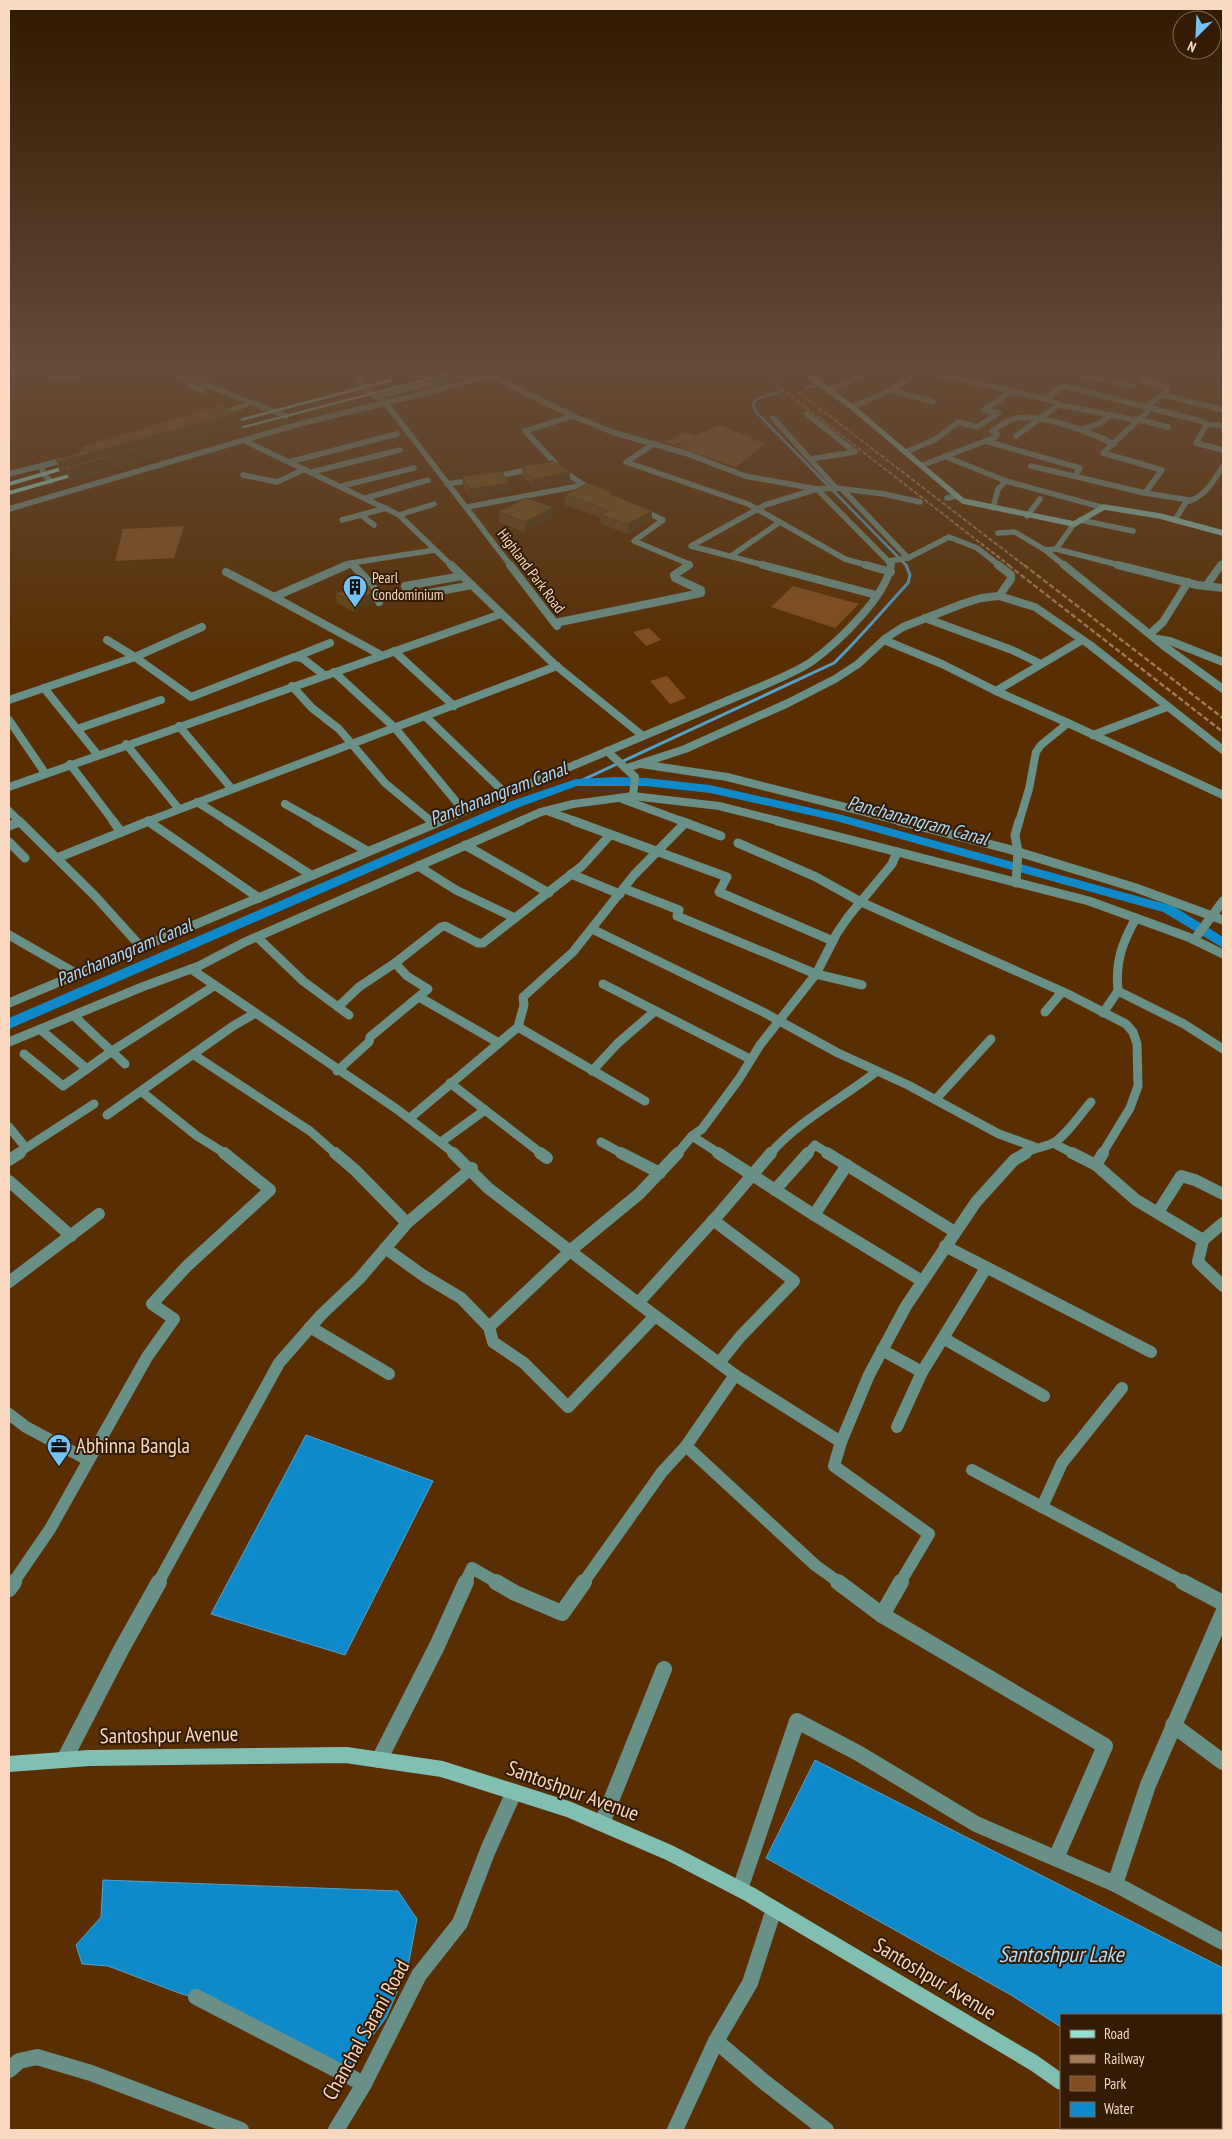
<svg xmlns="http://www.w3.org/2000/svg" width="1232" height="2139" viewBox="0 0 1232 2139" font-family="'PT Sans Narrow',sans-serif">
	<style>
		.green { fill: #814e1f }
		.water { fill: #0e8aca; stroke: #54a1c7 }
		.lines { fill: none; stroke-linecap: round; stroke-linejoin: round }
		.stream-far1 { stroke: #54a1c7; stroke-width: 2.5 }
		.stream { stroke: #54a1c7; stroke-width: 3 }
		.canal { fill: #0e8aca; fill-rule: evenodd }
		.street-far4 { stroke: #699087; stroke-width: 5.5 }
		.street-far3 { stroke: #699087; stroke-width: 8 }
		.street-far2 { stroke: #699087; stroke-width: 9 }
		.street-far1 { stroke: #699087; stroke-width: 12 }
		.street { stroke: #699087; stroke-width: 16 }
		.secondary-far1 { stroke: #80bfb2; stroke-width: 5.5 }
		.secondary { stroke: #80bfb2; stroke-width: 16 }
		.primary { fill: #91e4d3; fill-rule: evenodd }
		.rail-far1 { stroke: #a17b57; stroke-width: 2; stroke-dasharray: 4.5 2; stroke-linecap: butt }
		.rail { stroke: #a17b57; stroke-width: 2.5; stroke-dasharray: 5.5 2.5; stroke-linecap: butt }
		.wall { fill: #5f4616 }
		.shaded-wall { fill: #4e3912 }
		.building { fill: #6f5119; stroke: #4e3912 }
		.labels { text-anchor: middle; stroke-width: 4; stroke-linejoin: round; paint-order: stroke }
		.far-street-label { font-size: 15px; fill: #f9d8bf; stroke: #331b05 }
		.far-poi-label { font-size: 15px; fill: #f9d8bf; stroke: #331b05; text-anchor: start }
		.water-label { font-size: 19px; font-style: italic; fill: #addafb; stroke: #331b05 }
		.near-poi-label { font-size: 21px; fill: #f9d8bf; stroke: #331b05; text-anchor: start }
		.near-street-label { font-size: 21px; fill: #f9d8bf; stroke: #331b05 }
		.near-water-label { font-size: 22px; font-style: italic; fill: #addafb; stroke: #331b05 }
	</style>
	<rect width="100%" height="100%" fill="#582e02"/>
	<g class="green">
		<polygon points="720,425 765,444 736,467 678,447 683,442 673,445 664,442 667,440 687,433 694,435 692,437"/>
		<polygon points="184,526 174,558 115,561 123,529"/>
		<polygon points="793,586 859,604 835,628 771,607"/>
		<polygon points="649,628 661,640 646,646 633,632"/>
		<polygon points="667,676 686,698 670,704 650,681"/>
	</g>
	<g class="water">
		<polygon points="306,1435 433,1481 345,1655 211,1614"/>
		<polygon points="815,1760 1223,1968 1223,2130 1209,2130 1205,2128 1221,2128 1221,2015 1061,2015 1061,2027 1011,1995 766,1858"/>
		<polygon points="103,1880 398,1891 417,1919 408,1966 386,2018 346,2070 241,2012 179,1993 108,1966 82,1964 76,1945 101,1917"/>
	</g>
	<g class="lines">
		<g class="stream-far1">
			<polyline points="808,368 822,378"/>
			<polyline points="806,388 813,386"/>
			<polyline points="781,391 756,399 753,404 755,411 907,566"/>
		</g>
		<path class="stream" d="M576,783L834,663C860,638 883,610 908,583L910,575L906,565"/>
		<polygon class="canal" points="616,777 646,778 710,785 842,815 1173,906 1223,937 1223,948 1163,912 836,821 710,793 646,786 577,786 517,808 9,1029 9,1018 509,802 576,779"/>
		<g class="street-far4">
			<polyline points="9,368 68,378 93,368"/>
			<polyline points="136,368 186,376"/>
			<polyline points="235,368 202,377 196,381 286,416"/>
			<polyline points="379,368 370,370 358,378 362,387 385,402 511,566"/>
			<polyline points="1134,368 1148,371"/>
			<polyline points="943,371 1077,374"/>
			<polyline points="1072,373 1133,386"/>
			<polyline points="201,374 187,381 191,386 203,391"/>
			<polyline points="491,376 573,416 612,432 688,454 745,476 817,489 836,488 884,494 920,502"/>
			<polyline points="829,390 879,368"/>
			<polyline points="891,390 933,402"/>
			<polyline points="1163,395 1223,410"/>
			<polyline points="376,397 489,368"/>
			<polyline points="1059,405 1111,415"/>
			<polyline points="852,407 891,390 921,370 1045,399 1063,386 1201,421 1207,424 1196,443 1223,450"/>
			<polyline points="219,414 246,405"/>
			<polyline points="807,414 855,452 810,459"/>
			<polyline points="573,416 525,431 555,463 554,465 584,485 597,490"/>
			<polyline points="773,418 836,488"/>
			<polyline points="1136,419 1168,427"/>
			<polyline points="1207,424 1223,426"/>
			<polyline points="1081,430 1100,423 1111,415 1134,420"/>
			<polyline points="1016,436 1060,404 1045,399"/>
			<polyline points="245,441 399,515 452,566"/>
			<polyline points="985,441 1080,468 1075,476"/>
			<polyline points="654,444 626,462 748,504 845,559 870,566"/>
			<polyline points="906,452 936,439 958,422 977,427 999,413 984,410 1012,391"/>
			<polyline points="944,456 1006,481 1101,507"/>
			<polyline points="289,462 397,434"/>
			<path d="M923,465L996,437L997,434L992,431C999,427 1008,420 1016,418C1041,413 1092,433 1114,444"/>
			<polyline points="1031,466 1145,493 1189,500"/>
			<polyline points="42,467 43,474 51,481"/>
			<polyline points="312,472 400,450"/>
			<polyline points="9,474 68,459"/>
			<polyline points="243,475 277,482 305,469"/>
			<polyline points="491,477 533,469"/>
			<polyline points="447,484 474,480"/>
			<polyline points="342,486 414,468"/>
			<polyline points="842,489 908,558"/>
			<polyline points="1145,493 1162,470 1103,453 1148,411 1147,407 1167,390 1165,386 1141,380 1151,368"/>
			<polyline points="366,498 428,480"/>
			<polyline points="947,498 957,496"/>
			<polyline points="467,507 584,485"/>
			<polyline points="993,508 998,489 1006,481"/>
			<polyline points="9,509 299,424 430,392 515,368"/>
			<polyline points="640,509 663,520 634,541 689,564 689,566"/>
			<polyline points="361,515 374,525"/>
			<polyline points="399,515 434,504"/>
			<polyline points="1027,516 1040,499"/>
			<polyline points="342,520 386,508"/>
			<polyline points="1080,520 1133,531"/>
			<path d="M1175,520L1186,502C1205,497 1213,482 1223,466"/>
			<polyline points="1074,524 1056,549 1123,566"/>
			<polyline points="998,533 1015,532 1045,550"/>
			<polyline points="1056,549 1045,550 1065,566"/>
			<polyline points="731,556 780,522"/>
			<polyline points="888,561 908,558 949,537 977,548 1000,566"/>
			<polyline points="351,563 354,566"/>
			<polyline points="344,566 351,563 435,550"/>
			<polyline points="767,566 691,546 765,505 817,489 891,564 891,566"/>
			<polyline points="1220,566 1223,563"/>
		</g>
		<g class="street-far3">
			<polyline points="347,565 274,597 381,655"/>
			<polyline points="353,565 372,585 379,602"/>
			<polyline points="451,565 554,664 643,736"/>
			<polyline points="510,565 557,626"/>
			<polyline points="763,565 876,595"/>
			<polyline points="866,565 891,572"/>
			<polyline points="998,565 1011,575 1011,579 999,596"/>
			<polyline points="1064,565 1164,646 1223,689"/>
			<polyline points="1118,565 1197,585 1223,588"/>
			<polyline points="226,572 274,597"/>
			<polyline points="462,576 405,586 410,595 413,596 472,585"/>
			<polyline points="1206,586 1221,565"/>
			<polyline points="925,618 1012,650 1041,664"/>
			<polyline points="555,623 701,593 701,590 675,578 674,575 689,565"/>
			<polyline points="1150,634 1163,622 1188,582"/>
			<polyline points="1158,639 1170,641 1223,662"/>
			<polyline points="107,640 135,657 202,627"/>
			<polyline points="884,640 942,664 996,691"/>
			<polyline points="394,651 454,706"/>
			<polyline points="295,657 330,643"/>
			<polyline points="334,672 395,728 464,811"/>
			<polyline points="292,686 312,708 339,729 385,783 432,822"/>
			<polyline points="44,688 97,754"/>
			<polyline points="9,700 135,657 191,697 294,657 302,658 324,675"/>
			<polyline points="426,717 505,793"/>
			<polyline points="9,720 45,773"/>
			<polyline points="1068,723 1223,795"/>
			<polyline points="179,726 232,789"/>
			<polyline points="77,729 161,700"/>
			<polyline points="1093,735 1167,707"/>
			<polyline points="126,744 179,809"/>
			<polyline points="607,751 635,777 633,796"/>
			<polyline points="70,764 114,822"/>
			<polyline points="641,764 727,777 904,822"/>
			<polyline points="627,768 685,749 788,703 835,679 858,664 886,638 903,627 962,604 981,598 999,596 1035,607 1090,645 1223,750"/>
			<polyline points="9,787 501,614"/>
			<polyline points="622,799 684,822"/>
			<polyline points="197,802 229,822"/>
			<polyline points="285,804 317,822"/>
			<polyline points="9,811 20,822"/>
			<polyline points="547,811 578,822"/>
			<polyline points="148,821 150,822"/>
			<polyline points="146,822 557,666"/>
			<path d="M439,822L755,689C774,681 794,673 811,662C837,643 886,597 891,565"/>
			<polyline points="518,822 541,812 573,804 633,796 719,806 782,822"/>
			<polyline points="1019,822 1029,789 1036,752 1041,745 1068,723 996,691 1082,640"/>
		</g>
		<g class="street-far2">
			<polyline points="19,821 95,896 142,948"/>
			<polyline points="113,821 121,832"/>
			<polyline points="148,821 259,898"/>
			<polyline points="227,821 311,875"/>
			<polyline points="315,821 367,851"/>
			<polyline points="431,821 433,823"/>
			<polyline points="574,821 727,877 719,892 833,941"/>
			<polyline points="681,821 721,836"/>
			<polyline points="777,821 1089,901 1188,937 1223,954"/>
			<polyline points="899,821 1012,850 1136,888 1223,920"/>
			<polyline points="9,826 19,822"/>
			<polyline points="9,842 25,858"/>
			<polyline points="738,843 816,877 861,902 1068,994 1126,1024 1133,1032 1137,1044 1138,1086 1130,1108 1102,1154"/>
			<polyline points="465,845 549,893"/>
			<polyline points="57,858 149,821"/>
			<polyline points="418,866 456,890 515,918"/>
			<polyline points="571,874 620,894"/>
			<polyline points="1016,883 1018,852 1015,835 1019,821"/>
			<polyline points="625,889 679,910 677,916 816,974 862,985"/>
			<polyline points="592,929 763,1012 838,1053 908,1085 999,1134 1035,1147"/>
			<polyline points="9,935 77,974"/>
			<polyline points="257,937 303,981 349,1015"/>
			<polyline points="1194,940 1223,901"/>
			<polyline points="191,969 398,1110 455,1154"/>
			<polyline points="603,984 750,1059"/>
			<path d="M1118,991C1115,962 1122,943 1136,918"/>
			<polyline points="419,997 499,1043"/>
			<polyline points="9,1003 441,821"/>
			<polyline points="338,1007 359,987 395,963 441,927 445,926 478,943 483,943 582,866 610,835"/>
			<polyline points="1045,1012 1062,992"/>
			<polyline points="1103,1013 1118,991 1184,1024 1223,1049"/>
			<polyline points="74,1016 125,1064"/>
			<polyline points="518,1027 645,1101"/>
			<polyline points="41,1030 87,1069"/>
			<polyline points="9,1042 142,987 199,966 245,942 521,821"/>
			<polyline points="24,1054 63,1086 112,1051 214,986"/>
			<polyline points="194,1055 310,1131 336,1154"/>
			<polyline points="337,1071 369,1042 370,1037 428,989 407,976 395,963"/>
			<polyline points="592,1071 618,1043 655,1011"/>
			<polyline points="450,1083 542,1154"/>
			<polyline points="142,1092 197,1136 226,1154"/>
			<polyline points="936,1099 991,1039"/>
			<polyline points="107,1115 233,1026 254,1014"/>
			<polyline points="410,1118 518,1027 524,1005 523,997 573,952 634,875 685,823"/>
			<polyline points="9,1127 26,1148 18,1154"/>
			<polyline points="692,1136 720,1154"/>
			<polyline points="441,1142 485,1110"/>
			<polyline points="601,1142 623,1154"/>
			<polyline points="1053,1143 1074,1154"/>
			<polyline points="26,1148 94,1104"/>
			<polyline points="677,1154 692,1136 702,1129 739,1079 760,1045 816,974 837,933 848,917 892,864 897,852"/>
			<path d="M770,1154C799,1120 842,1099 877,1071"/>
			<polyline points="807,1154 815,1145 829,1154"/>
			<path d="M1024,1154C1035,1147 1043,1148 1053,1143C1066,1136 1081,1113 1091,1102"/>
		</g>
		<g class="street-far1">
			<polyline points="335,1153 355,1170 407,1223"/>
			<polyline points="453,1153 488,1188 638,1303 735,1375 841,1442 834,1466 929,1534 900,1583"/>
			<polyline points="540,1153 547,1158"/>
			<polyline points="621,1153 660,1173"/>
			<polyline points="718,1153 814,1215 922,1281"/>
			<polyline points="827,1153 955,1232"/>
			<polyline points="1072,1153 1096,1165 1136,1200 1203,1240 1198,1262 1223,1286"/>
			<polyline points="9,1160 20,1153"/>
			<polyline points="1096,1165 1103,1153"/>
			<polyline points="9,1181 71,1236"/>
			<polyline points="775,1190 808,1153"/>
			<polyline points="1158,1212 1181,1176 1195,1180 1223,1194"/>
			<polyline points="814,1215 847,1165"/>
			<polyline points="713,1220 794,1281 740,1337 719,1363"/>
			<polyline points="1203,1240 1223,1223"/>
			<polyline points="945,1246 1151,1352"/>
			<polyline points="385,1248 424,1276 461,1298 489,1327 493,1342 524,1363 568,1407 655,1316"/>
			<polyline points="986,1268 943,1338 1044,1396"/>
			<polyline points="9,1282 99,1214"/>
			<polyline points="638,1303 719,1214 771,1153"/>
			<polyline points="310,1327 389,1374"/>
			<polyline points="489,1327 571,1250 639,1194 678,1153"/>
			<polyline points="882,1350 922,1372 943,1338"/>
			<polyline points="9,1414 26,1427 88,1460"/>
			<polyline points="897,1427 922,1372"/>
			<polyline points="841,1442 869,1375 906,1306 976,1202 1014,1160 1026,1153"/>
			<polyline points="686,1446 815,1565 840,1583"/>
			<polyline points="972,1470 1186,1583"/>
			<polyline points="1042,1507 1062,1463 1122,1388"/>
			<polyline points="13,1583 50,1529 147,1357 174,1319 152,1304 187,1266 270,1190 224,1153"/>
			<polyline points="158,1583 279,1363 321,1315 359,1279 407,1223 472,1168"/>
			<polyline points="465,1583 472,1568 498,1583"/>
			<polyline points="583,1583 662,1472 686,1446 735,1375"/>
		</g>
		<g class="street">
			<polyline points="496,1582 515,1593 562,1613 584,1582"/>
			<polyline points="838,1582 882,1615 1105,1746 1056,1858"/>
			<polyline points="1183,1582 1223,1603"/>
			<polyline points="9,1589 14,1582"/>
			<polyline points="882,1615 901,1582"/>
			<polyline points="1173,1725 1223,1762"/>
			<polyline points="64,1760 122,1648 159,1582"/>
			<polyline points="379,1760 437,1646 466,1582"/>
			<polyline points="602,1823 664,1669"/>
			<polyline points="1115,1884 1148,1785 1223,1613"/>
			<polyline points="740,1889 797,1721 858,1753 976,1824 1115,1884 1223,1942"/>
			<polyline points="196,1997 364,2084"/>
			<polyline points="716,2041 763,2081 826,2130"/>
			<polyline points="9,2070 19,2061 37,2057 91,2073 241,2130"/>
			<polyline points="336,2130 364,2084 419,1975 460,1923 488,1850 514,1792"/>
			<polyline points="675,2130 716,2041 750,1983 774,1909"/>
		</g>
		<polyline class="secondary-far1" points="798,368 852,407 963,501 1074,524 1104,507 1160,516 1223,533"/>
		<g class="secondary">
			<polyline points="9,1764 89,1758 346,1755 442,1769 568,1809 670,1853 749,1894 1034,2063 1061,2082"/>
			<polyline points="1125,2128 1129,2130"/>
		</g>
		<g class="primary">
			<polygon points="465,368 475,368 229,432 224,431"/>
			<polygon points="392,378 394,381 242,421 239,419"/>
			<polygon points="75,463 77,464 77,466 9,486 9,482"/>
			<polygon points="83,470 85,471 85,473 9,495 9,491"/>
		</g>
		<g class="rail-far1">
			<polyline points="755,368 1010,566"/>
			<polyline points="767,368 1025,566"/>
		</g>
		<g class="rail">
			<polyline points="1008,565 1223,732"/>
			<polyline points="1024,565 1223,718"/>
		</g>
	</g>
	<g class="wall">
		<polygon points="240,419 243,431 72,482 69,480 67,473 62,474 60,473 56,460 81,452 80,447"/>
		<polygon points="522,466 570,482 533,488 522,475"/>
		<polygon points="462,477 509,492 470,498 463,486"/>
		<polygon points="565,495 612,495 652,520 628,534 601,524 600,517 565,505"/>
		<polygon points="553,507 553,516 525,532 499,522 498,512"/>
		<polygon points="335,593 372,593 374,603 354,612 337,603"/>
	</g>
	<g class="shaded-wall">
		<polygon points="236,413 237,420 240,419 243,431 72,482 68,469 65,467 67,473 62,474 58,462"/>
		<polygon points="570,472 570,482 533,488 532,479"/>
		<polygon points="509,483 509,492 470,498 469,489"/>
		<polygon points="553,507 553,516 525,532 525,522"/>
		<polygon points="652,511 652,520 628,534 628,524"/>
		<polygon points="372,593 374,603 354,612 352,602"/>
	</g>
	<g class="building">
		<polygon points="221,405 236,413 58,462 56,460 86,450 84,448 80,447"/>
		<polygon points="240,419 68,469 65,467"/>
		<polygon points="553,461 570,472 532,479 522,466"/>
		<polygon points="501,471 509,483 469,489 462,477"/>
		<polygon points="588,483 612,493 610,494 652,511 628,524 600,515 609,510 565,495"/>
		<polygon points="526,498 553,507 525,522 498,512"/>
		<polygon points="369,586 372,593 352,602 335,593"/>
	</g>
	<linearGradient id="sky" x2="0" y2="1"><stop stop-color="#301901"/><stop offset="0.55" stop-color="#644c39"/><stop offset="1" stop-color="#644c39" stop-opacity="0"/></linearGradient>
	<rect width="1232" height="667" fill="url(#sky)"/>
	<defs>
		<symbol id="building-pin" viewBox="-11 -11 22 30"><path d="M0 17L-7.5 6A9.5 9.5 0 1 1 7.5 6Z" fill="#73c1f6" stroke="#331b05"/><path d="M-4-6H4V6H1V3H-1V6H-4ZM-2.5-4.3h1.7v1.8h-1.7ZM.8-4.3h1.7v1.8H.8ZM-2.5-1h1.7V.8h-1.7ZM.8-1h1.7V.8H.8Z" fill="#111"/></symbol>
		<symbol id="office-pin" viewBox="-11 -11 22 30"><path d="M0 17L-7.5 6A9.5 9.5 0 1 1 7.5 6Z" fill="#73c1f6" stroke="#331b05"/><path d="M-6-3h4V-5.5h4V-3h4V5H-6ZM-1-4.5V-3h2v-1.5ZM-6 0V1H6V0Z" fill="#111"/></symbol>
	</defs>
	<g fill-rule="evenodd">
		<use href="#building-pin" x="341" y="573" width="28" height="38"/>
		<use href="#office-pin" x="45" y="1432" width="28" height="38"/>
	</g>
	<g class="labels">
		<g class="far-street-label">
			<text transform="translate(531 571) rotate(53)" y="5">Highland Park Road</text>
		</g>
		<g class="far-poi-label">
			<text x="372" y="583">Pearl<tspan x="372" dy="17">Condominium</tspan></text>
		</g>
		<g class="water-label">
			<text transform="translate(498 793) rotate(-21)" y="7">Panchanangram Canal</text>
			<text transform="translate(918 820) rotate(15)" y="7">Panchanangram Canal</text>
			<text transform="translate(124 952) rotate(-23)" y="7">Panchanangram Canal</text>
		</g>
		<g class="near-poi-label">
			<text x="76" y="1453">Abhinna Bangla</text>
		</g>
		<g class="near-street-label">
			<text transform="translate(169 1735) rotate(-1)" y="7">Santoshpur Avenue</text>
			<text transform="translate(573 1791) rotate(20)" y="7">Santoshpur Avenue</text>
			<text transform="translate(935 1979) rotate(31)" y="7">Santoshpur Avenue</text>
			<text transform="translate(366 2030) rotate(-61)" y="7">Chanchal Sarani Road</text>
		</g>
		<g class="near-water-label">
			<text x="1061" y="1962">Santoshpur Lake</text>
		</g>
	</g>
	<rect width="1232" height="2139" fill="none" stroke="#f9d8bf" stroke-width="20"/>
	<rect x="1060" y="2014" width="162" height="115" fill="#331b05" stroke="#82674f"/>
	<rect x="1070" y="2030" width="25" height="8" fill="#91e4d3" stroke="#82674f"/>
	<text x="1104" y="2039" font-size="15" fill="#f9d8bf">Road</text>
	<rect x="1070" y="2055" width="25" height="8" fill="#a17b57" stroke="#82674f"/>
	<text x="1104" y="2064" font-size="15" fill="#f9d8bf">Railway</text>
	<rect x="1070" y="2076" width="25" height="15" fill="#814e1f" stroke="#82674f"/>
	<text x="1104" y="2089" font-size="15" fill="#f9d8bf">Park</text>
	<rect x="1070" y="2102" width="25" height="15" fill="#0e8aca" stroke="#82674f"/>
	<text x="1104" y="2114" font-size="15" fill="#f9d8bf">Water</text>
	<g transform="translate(1197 35) rotate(204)"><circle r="24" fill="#331b05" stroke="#82674f"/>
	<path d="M0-4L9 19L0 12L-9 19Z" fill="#73c1f6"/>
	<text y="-8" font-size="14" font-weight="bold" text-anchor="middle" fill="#f9d8bf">N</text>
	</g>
</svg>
